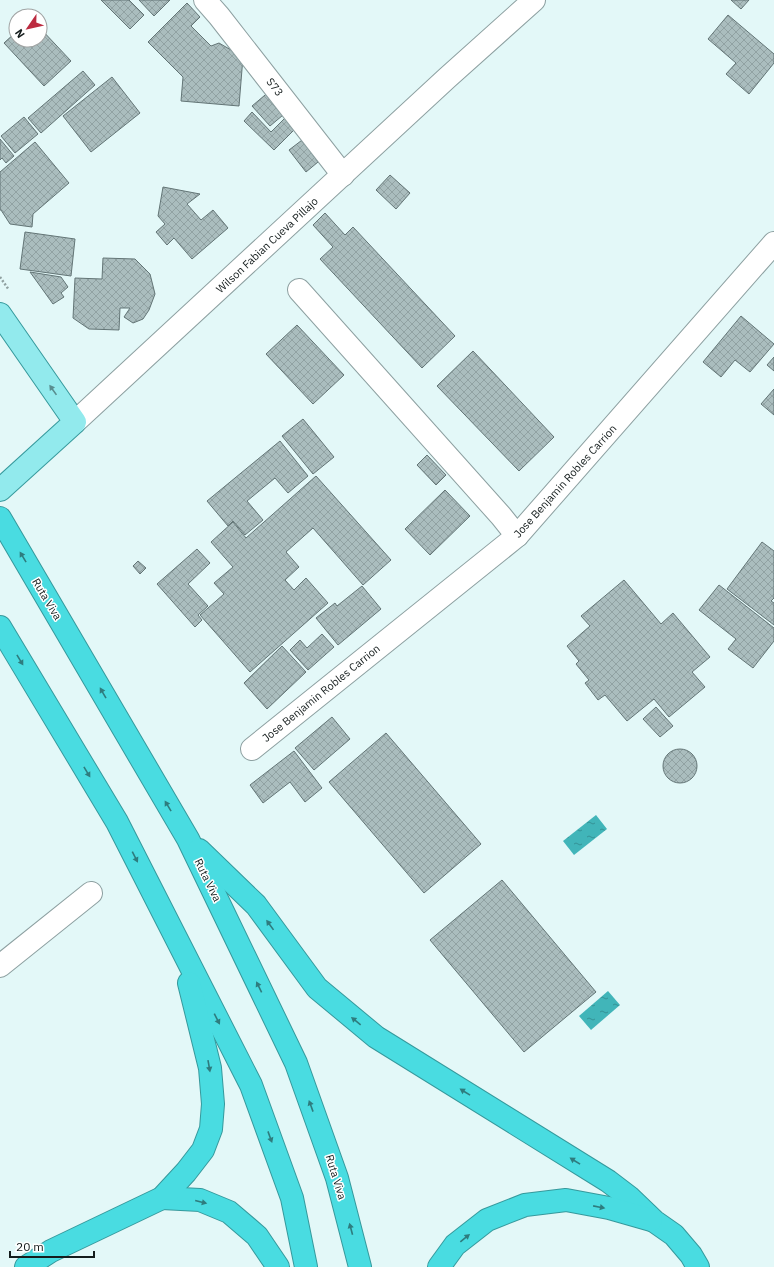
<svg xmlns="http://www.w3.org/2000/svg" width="774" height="1267" viewBox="0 0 774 1267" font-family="'IBM Plex Sans',sans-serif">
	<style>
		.water { fill: url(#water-ripples) }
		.building { fill: url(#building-cross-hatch); stroke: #637576 }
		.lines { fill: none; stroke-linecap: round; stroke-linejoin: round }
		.minor-casing { stroke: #8da0a1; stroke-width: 24 }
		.major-casing { stroke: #36999c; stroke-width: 24 }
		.highway-casing { stroke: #36999c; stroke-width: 24 }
		.path { stroke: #90a0a0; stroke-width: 2.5; stroke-dasharray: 2 2; stroke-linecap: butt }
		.minor { stroke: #fff; stroke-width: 22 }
		.major { stroke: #92eaed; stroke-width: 22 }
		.highway { stroke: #49dce1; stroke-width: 22 }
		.oneway { fill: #598d8f }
		.oneway2 { fill: #2e7c7e }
		.labels { text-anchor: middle; stroke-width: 3; stroke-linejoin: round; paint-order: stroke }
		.street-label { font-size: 11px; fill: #141c1c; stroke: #fff }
	</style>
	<defs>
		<pattern id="water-ripples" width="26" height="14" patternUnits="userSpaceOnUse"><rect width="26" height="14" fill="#41b5b9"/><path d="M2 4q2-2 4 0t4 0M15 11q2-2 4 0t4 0" fill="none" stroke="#359296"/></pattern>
		<pattern id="building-cross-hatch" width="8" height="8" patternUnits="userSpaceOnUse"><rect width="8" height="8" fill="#aabdbe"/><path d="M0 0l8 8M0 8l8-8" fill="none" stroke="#91a2a3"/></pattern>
	</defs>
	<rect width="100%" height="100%" fill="#e3f8f8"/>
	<g class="water">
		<polygon points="596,815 607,829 574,855 563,841"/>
		<polygon points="608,991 620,1005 591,1030 579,1016"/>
	</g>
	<g class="building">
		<polygon points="101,0 129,0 144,15 130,29"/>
		<polygon points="139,0 170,0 154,16"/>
		<polygon points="731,0 749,0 741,9"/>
		<polygon points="187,3 200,17 191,26 211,46 219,43 243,57 239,106 181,101 183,77 148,42"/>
		<polygon points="728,15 774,54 774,63 749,94 726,74 736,63 708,39"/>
		<polygon points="40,28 71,61 44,86 4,43 16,32 16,40 40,40"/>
		<polygon points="83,71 95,85 41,133 28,118"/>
		<polygon points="112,77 140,113 91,152 63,116"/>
		<polygon points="271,90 289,110 270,126 252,106"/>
		<polygon points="252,112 271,132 286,117 297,127 274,150 244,121"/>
		<polygon points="24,117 38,134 15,153 1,136"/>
		<polygon points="310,134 321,148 313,155 318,162 306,172 289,150"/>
		<polygon points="0,139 14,156 6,163 2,158 0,160"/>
		<polygon points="35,142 69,183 33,214 32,227 10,224 1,210 0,210 0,172"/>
		<polygon points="390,175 410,193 396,209 376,190"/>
		<polygon points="163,187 200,194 187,204 201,220 213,210 228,228 192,259 174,238 167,245 156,232 165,224 158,216"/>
		<polygon points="325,213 345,235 353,227 455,336 422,368 320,259 333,247 313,225"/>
		<polygon points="25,232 75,239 71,276 20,269"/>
		<polygon points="103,258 135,259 150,274 155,294 149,310 143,319 133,323 124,317 130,308 120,308 119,330 89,329 73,318 75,278 102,279"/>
		<polygon points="30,272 61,277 68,287 61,293 64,297 53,304"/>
		<polygon points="741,316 774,344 750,372 735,360 721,377 703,362"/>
		<polygon points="297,325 344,375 313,404 266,354"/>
		<polygon points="473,351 554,437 519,471 437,386"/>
		<polygon points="774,357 774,371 767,365"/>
		<polygon points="774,389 774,415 761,404"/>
		<polygon points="303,419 334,457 313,474 282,436"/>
		<polygon points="280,441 308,476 288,493 275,478 247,501 263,520 245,535 233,521 228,526 207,501"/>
		<polygon points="427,455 446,475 436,485 417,465"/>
		<polygon points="316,476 391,560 363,585 313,528 286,552 299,567 285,580 294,590 306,578 328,603 250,672 200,615 224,594 214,583 233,567 211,542 233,522 246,538"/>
		<polygon points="445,490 470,516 430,555 405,529"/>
		<polygon points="762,542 774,551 774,598 771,601 774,603 774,625 727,589"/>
		<polygon points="197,549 210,563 188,584 208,606 198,615 202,620 195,627 157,584"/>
		<polygon points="138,561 146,568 140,574 133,566"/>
		<polygon points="624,580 661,624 673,613 710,657 692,672 705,687 669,717 654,699 627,721 605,695 598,700 585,683 589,680 576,664 579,661 567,646 590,626 581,616"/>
		<polygon points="719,585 774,628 774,641 753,668 728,649 736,639 699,610"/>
		<polygon points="362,586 381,609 338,645 316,618 335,603 337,606"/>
		<polygon points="322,634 334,647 308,670 290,650 300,640 307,648"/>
		<polygon points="282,646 306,672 267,709 244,683"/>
		<polygon points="656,707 673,726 660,737 643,719"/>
		<polygon points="332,717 350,739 314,770 295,748"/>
		<polygon points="386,733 481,844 424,893 329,782"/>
		<circle cx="680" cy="766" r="17"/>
		<polygon points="294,751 322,788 305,802 290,782 263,803 250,785"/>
		<polygon points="502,880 596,992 524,1052 430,940"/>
	</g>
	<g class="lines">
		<defs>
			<g id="minor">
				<polyline points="205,0 219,16 343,175"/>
				<polyline points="299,290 501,516 517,536"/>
				<polyline points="75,422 447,78 534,0"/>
				<polyline points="252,749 517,536 774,243"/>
				<polyline points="0,966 91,893"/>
			</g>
			<polyline id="major" points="0,314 75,422 0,490"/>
			<g id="highway">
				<polyline points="0,518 188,839 296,1063 337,1178 360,1267"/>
				<polyline points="0,627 117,822 251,1085 292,1198 306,1267"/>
				<polyline points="199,850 256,905 317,988 376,1037 608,1181 629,1197 654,1221 674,1235 691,1255 698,1267"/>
				<polyline points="162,1198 200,1200 229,1212 257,1236 278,1267"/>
				<polyline points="26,1267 51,1251 162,1198 186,1172 203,1150 211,1129 213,1104 210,1068 189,983"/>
				<polyline points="439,1267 455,1245 487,1220 525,1205 566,1200 609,1208 651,1220"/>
			</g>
		</defs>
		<use href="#minor" class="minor-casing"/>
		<use href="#major" class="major-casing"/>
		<use href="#highway" class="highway-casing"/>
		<polyline class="path" points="0,277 9,290"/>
		<use href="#minor" class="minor"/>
		<use href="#major" class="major"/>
		<use href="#highway" class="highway"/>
	</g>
	<defs><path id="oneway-solid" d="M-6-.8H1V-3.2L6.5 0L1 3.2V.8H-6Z"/></defs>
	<use class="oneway" href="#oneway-solid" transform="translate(53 390) rotate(-125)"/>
	<g class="oneway2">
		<use href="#oneway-solid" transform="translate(23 557) rotate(-121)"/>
		<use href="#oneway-solid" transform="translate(20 660) rotate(59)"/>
		<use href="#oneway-solid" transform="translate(103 693) rotate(-120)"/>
		<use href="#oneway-solid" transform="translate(87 772) rotate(59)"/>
		<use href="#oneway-solid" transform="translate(168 806) rotate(-121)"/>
		<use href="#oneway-solid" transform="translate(135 857) rotate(63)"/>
		<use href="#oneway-solid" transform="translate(270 925) rotate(-126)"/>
		<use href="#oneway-solid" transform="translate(259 987) rotate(-116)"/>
		<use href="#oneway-solid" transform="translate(217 1019) rotate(63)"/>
		<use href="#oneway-solid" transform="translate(356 1021) rotate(-141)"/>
		<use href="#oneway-solid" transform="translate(209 1066) rotate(80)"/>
		<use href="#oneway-solid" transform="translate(465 1092) rotate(-148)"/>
		<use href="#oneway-solid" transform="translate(311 1106) rotate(-110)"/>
		<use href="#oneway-solid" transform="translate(270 1137) rotate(70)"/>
		<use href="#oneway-solid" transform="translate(575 1161) rotate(-148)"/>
		<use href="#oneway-solid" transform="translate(201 1202) rotate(14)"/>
		<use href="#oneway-solid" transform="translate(599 1207) rotate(11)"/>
		<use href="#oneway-solid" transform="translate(351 1229) rotate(-105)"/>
		<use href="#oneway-solid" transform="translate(465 1238) rotate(-39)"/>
	</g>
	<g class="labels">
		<g class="street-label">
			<text transform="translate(275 87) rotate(52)" y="4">S73</text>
			<text transform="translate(267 245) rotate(-43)" y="4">Wilson Fabian Cueva Pillajo</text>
			<text transform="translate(565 481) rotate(-48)" y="4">Jose Benjamin Robles Carrion</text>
			<text transform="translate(47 599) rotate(59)" y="4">Ruta Viva</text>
			<text transform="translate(321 693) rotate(-39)" y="4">Jose Benjamin Robles Carrion</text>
			<text transform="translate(208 880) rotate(64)" y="4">Ruta Viva</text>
			<text transform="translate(336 1177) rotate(73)" y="4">Ruta Viva</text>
		</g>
	</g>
	<g transform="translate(28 28) rotate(236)"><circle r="19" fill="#ffffff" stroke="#a1a4a4"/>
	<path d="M0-3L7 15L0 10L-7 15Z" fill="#bc2b40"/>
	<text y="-6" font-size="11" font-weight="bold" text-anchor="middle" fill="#141c1c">N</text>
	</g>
	<path d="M10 1251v6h84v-6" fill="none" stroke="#141c1c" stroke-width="2"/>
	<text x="16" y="1251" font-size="12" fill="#141c1c" stroke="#ffffff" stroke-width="3" paint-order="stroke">20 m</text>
</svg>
